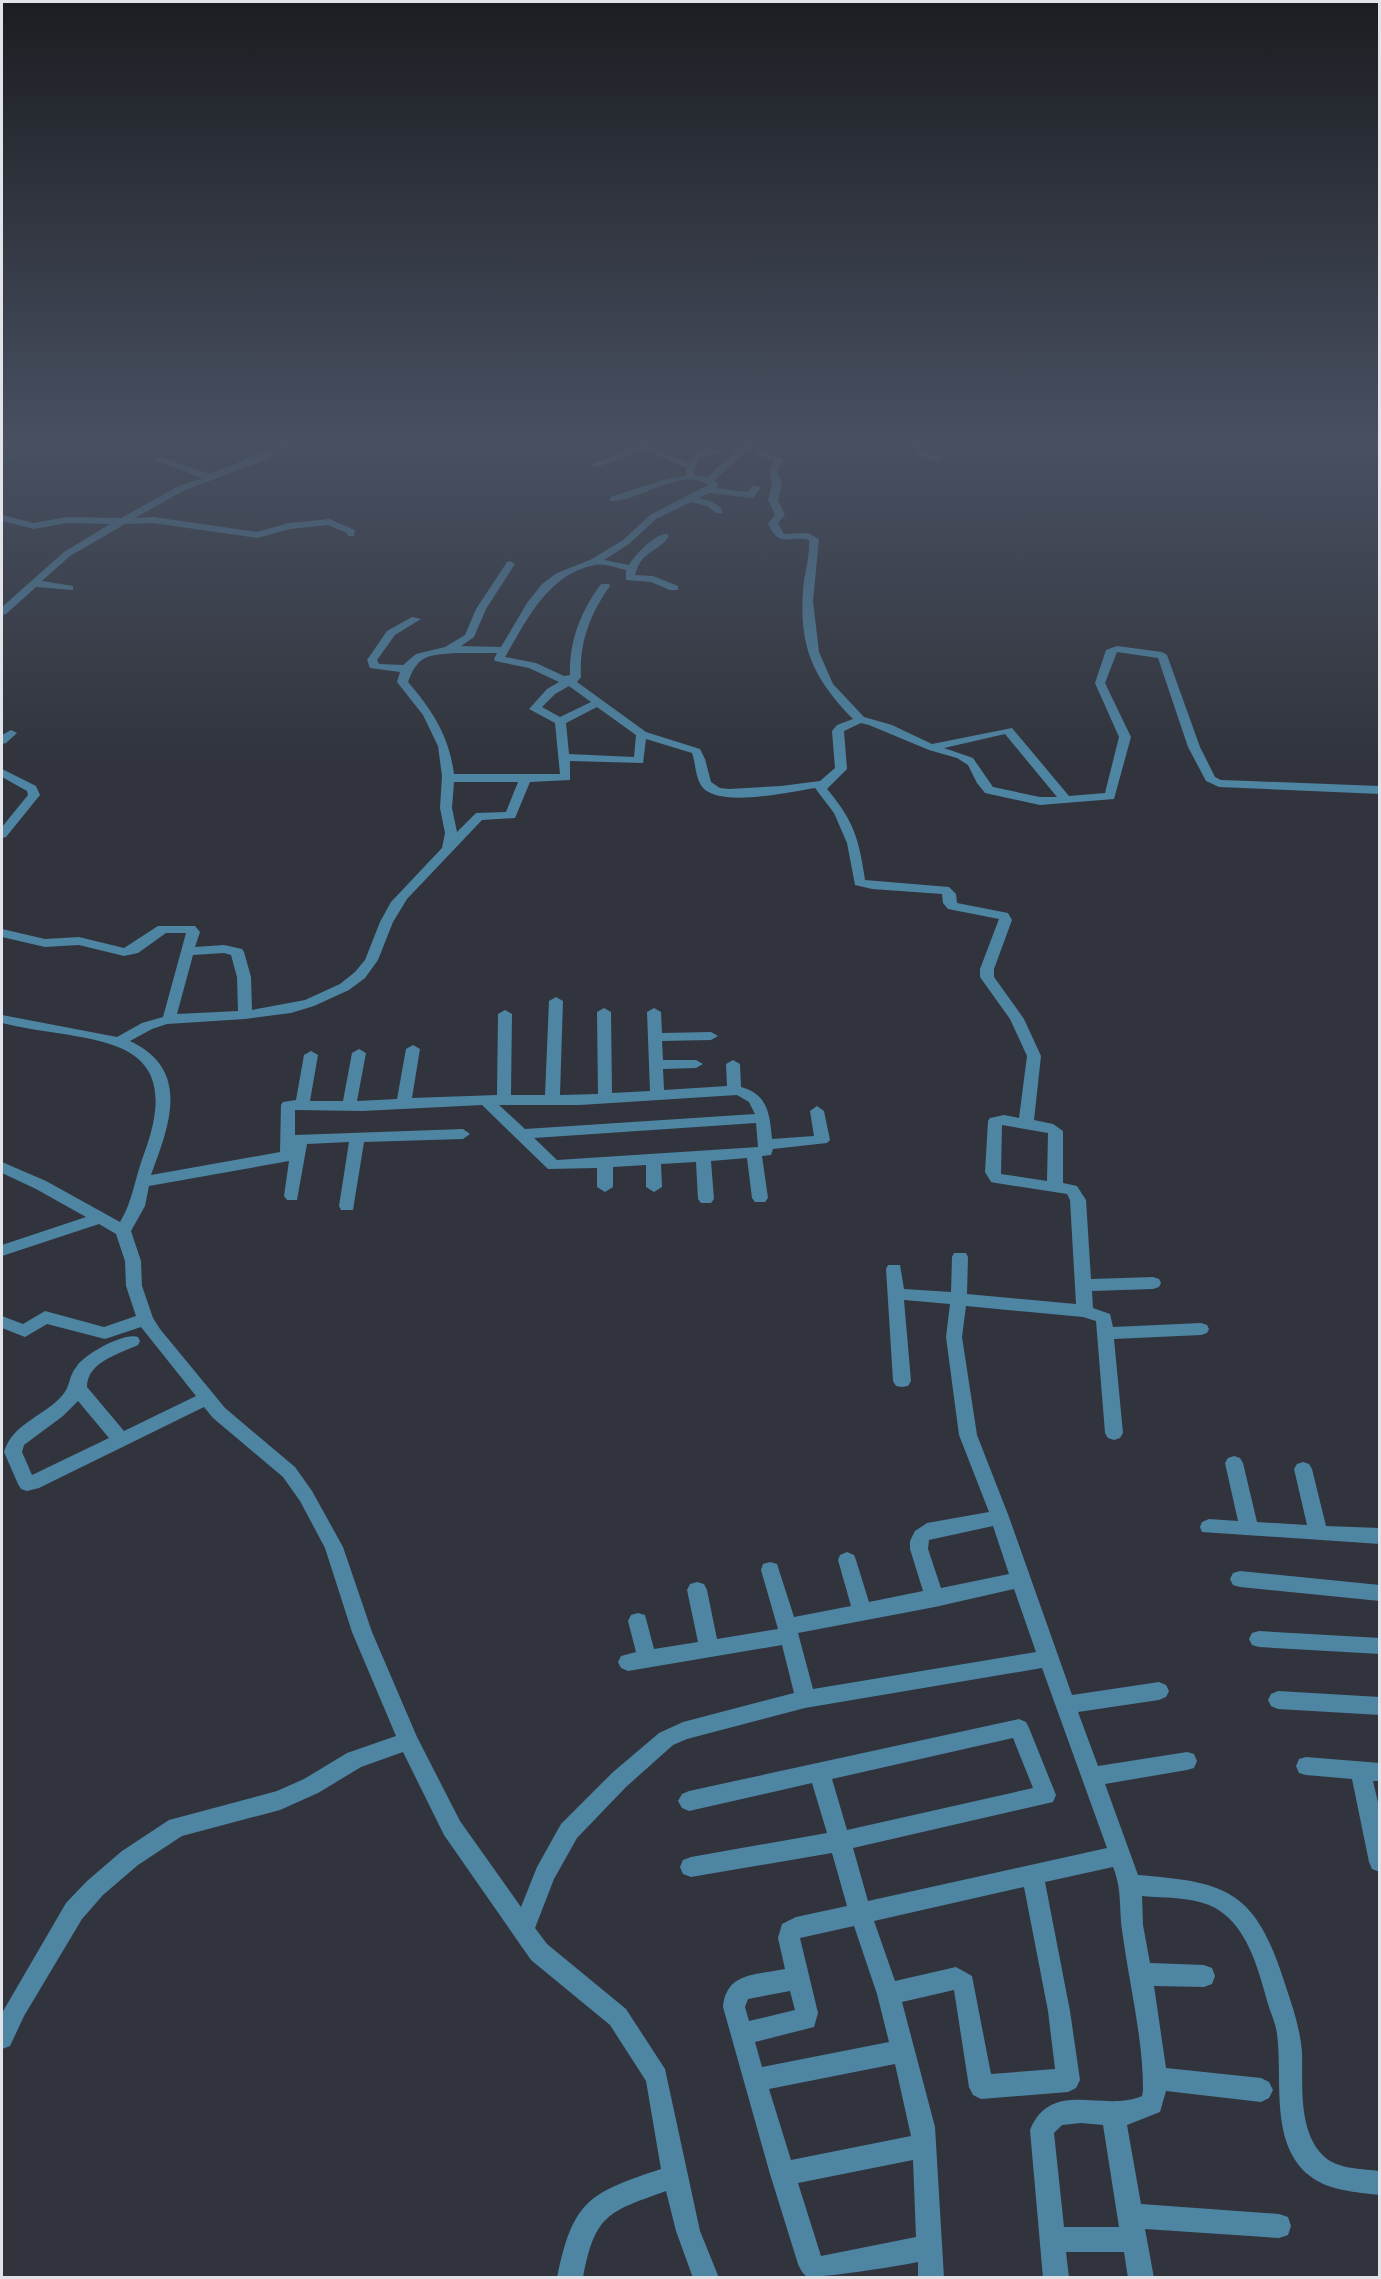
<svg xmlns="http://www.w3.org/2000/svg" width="1381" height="2279" viewBox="0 0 1381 2279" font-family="Karla,sans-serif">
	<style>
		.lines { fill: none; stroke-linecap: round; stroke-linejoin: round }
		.river { fill: #115457; fill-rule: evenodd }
		.minor { fill: #4e85a3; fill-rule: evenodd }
	</style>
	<rect width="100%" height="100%" fill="#31343c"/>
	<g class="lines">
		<polygon class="river" points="29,444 49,444 2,464 2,455"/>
		<g class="minor">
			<polygon points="283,444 295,444 260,462 183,491 135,518 153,517 257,532 289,523 329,519 355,530 354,536 348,536 347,533 328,525 290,529 257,538 153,523 125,524 70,556 42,581 73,586 73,590 36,587 6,614 2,615 2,607 64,552 110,524 67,523 34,529 2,521 2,515 34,523 67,517 121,518 177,487 202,478 156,461 156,457 162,457 210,474"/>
			<path d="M634,444H646L689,463L695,453L723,448V452L701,457L695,467L694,475L707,477L744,444H754L714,481L719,485L716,488L748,492L753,485L761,487L754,497L751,498L710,493L699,498L713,502L722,509V513H716L707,506L691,502L656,519L629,544L604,560L629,565C635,554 656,533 667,534L669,536C657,554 642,549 635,575L653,576L678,586V590H670L651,582L626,580V570C617,568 604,563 595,565C547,574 526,622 505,657L536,663L564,676L570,675C569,641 581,611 601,584H609L610,586C590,614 579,643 581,677L577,682L646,732L700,749L705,759L711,782L720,788L729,789L781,786L820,781L835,768L832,731L837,725L853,719C814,679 799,648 803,591C804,574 810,558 809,540C790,535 778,549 768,523L775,515L768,500L772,484L769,470L775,460L755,455L754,453L758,450L784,459L777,470L782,484L778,500L785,515L778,523L784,534L808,533L819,539L813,601L819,652L833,684L864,717L892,725L932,744L1012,728L1069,796L1105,793L1119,737L1095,683L1106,650L1117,646L1162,652L1167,655L1200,747L1215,777L1221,780L1249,781L1380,786V794L1219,787L1206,781L1188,747L1158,658L1117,652L1105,683L1131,737L1114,799L1040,805L985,793L977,783L968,765L957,758L929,750L869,725L861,723L844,731L847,769L827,789C854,821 859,839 865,880L949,887L956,894L957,903L1008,913L1012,920L994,969V977L1024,1019L1041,1056L1034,1120L1053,1124L1063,1131V1183L1077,1186L1086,1200L1091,1279L1153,1277L1159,1279L1161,1283L1159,1287L1153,1289L1092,1291L1093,1308L1110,1314L1113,1327L1201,1323L1207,1325L1209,1329L1207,1333L1201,1335L1114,1339L1123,1433L1120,1438L1114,1440L1108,1438L1105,1433L1096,1321L1083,1317L966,1306L962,1337L977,1435L1009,1517L1072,1695L1159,1682L1166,1685L1169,1691L1166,1697L1159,1700L1078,1712L1098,1766L1187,1752L1194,1754L1197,1761L1194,1768L1187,1770L1105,1784L1138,1875C1228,1882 1255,1891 1284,1981C1292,2005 1300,2027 1302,2052C1303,2085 1297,2135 1327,2159C1341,2169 1363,2169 1380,2171V2195C1356,2192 1329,2191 1310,2176C1269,2144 1283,2079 1277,2034C1276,2024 1271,2014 1268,2004C1258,1969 1247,1921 1209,1905C1189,1897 1164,1898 1142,1896L1143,1925L1150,1963L1204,1965L1212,1968L1215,1976L1212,1984L1204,1987L1154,1986L1166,2068L1261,2078L1269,2082L1273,2090L1269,2098L1261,2102L1166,2091L1160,2112L1127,2125L1141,2204L1279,2214L1288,2217L1291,2226L1288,2235L1279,2238L1145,2229L1154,2278H1128L1124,2252H1066L1069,2278H1043L1030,2130C1052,2078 1103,2113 1142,2096L1143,2090C1143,2036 1129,1984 1122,1930C1119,1907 1122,1889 1113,1867L1045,1882L1070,2011L1080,2080L1076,2088L1068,2092L981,2099L973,2095L969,2087L954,1990L902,2002L935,2127L944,2278H918V2262C898,2266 820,2279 806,2276C802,2273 800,2268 798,2264L770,2174L723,2007C726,1972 756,1975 785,1969L778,1938L782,1924L796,1917L847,1906L832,1853L691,1877L683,1874L680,1867L683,1860L691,1857L827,1833L812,1783L689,1811L682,1808L678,1801L682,1794L689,1791L1019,1719L1026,1722L1029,1728L1056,1795L1053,1802L853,1848L868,1901L1107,1848L1042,1668L805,1708L687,1739L673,1745L626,1787L577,1838L554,1879L535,1928L547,1944L626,2009L665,2069L700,2231L719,2278H693L676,2231L666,2191C608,2212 595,2214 583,2278H557C573,2200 589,2193 661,2169L646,2081L610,2025L531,1960L444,1835L403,1752L361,1767L318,1793L280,1810L182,1836L138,1865L103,1895L82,1919L24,2016L10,2046L2,2049V2013L66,1903L87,1881L122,1851L169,1820L277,1791L304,1779L347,1753L396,1736L352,1632L325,1548L300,1501L283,1477L213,1418L204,1407L39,1488L27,1491L21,1489L18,1484L4,1452C12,1425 41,1417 60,1398C72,1386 67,1378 77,1366C85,1354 124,1332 138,1337L140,1341L138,1345C119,1354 87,1362 87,1387L124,1431L196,1396L141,1327L105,1339L47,1324L25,1337L2,1328V1316L23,1324L45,1311L104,1327L136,1316L126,1286L125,1261L116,1234L99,1224L2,1256V1245L86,1217L36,1189L2,1173V1162L46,1181L120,1222C133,1201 135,1177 144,1154C191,1027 86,1044 2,1023V1015L117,1037L142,1023L163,1017L186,933H166L138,953L124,956L79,945L45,947L2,937V929L45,939L79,937L124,948L158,926H195L200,932L195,947L224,945L242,949L244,952L251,977L252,1010L305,1000L340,984L355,972L365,960L380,922L391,902L442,848L445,833L440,808L442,776L438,746L423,715L397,682L400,672L370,668L367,660L387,631L412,617L421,619L395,635L377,660L379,664L403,665L416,654L445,647L465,635L476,609L507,562L510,561L515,564L486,609L474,637L461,646L501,647L527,603L542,584L557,573L592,559L623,540L650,515L708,485C681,466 638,503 610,501V497L663,480L686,476V468L644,450L597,467L590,465L637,447ZM457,653H497L494,659L495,661L529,668L559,682L547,689L529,709L555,723L560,774H454C449,736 433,711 408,682C418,654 429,655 457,653ZM569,686L591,702L560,717L542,707L555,694ZM597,707L636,735L634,757L569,754L566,723ZM1005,734L1057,797H1040L993,787L973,758L944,748ZM646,739L692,753C696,764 695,780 704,789C724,807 790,792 815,788L834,813L847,843L855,885L872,889L942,894L943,903L948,909L999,919L980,969V977L1010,1019L1027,1056L1019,1118L1004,1115L990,1118L988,1121L985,1172L991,1182L996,1183L1067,1194L1070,1200L1076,1304L967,1294L968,1257L966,1253H954L952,1257L951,1292L904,1289L900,1265H888L886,1269L893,1381L896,1386L902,1387L908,1386L911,1381L904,1300L950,1304L946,1337L959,1435L989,1512L927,1523L915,1531L910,1541V1549L923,1591L869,1602L856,1560L854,1555L847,1552L840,1555L838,1560L851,1606L794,1617L777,1564L770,1562L763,1564L761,1570L778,1629L717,1639L707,1590L704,1584L697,1582L690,1584L687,1590L698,1642L654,1649L645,1615L638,1613L631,1615L628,1621L636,1652L621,1656L618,1662L621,1668L628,1671L782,1645L794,1693L683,1722L659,1733L612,1773L561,1824L537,1867L521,1907L460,1821L417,1737L372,1632L343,1547L312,1491L295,1467L225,1408L160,1329L153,1318L142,1286L141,1261L131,1231L145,1206L149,1186L289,1161L284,1196L287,1200H297L307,1144L349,1142L339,1206L341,1210H353L364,1142L463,1139L470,1134L463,1129L295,1135V1110L362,1111L482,1105L548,1169L597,1168V1187L605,1192L613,1187V1167L646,1165V1187L654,1192L662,1187L661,1164L696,1162L698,1199L701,1203H711L714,1199L711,1161L747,1158L752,1198L755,1202H765L768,1198L762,1156L771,1155L773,1149L827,1143L830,1140L824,1111L817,1106L810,1111L814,1136L772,1139C770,1115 768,1094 741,1087L740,1064L733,1060L726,1064L727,1086L664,1090L663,1069L696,1068L703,1064L696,1060H663L662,1041L711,1040L718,1036L711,1032L662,1033L661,1012L654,1008L647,1012L650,1091L612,1093L611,1012L604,1008L597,1012L598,1094L560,1095L563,1001L556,997L549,1001L545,1095H511L512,1014L505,1010L498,1014L497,1095L412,1098L420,1049L413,1045L406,1049L397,1099L357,1101L366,1053L359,1049L352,1053L343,1101H310L318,1055L311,1051L304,1055L296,1100L283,1102L281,1105L280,1152L151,1175C169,1126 192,1070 130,1041L152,1029L167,1024L245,1019L291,1013L314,1006L349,990L365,978L378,960L393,922L407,899L482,820L515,818L530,782L570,780V761L643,763ZM454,782H518L506,812L476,813L457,832L452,808ZM224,953L231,955L237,977L238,1011L177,1014L193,955ZM737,1095L749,1102L755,1114L525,1129L499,1105H580ZM756,1123L758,1147L557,1160L534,1138ZM1002,1125L1048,1133L1047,1181L1001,1174ZM78,1401L109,1438L32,1475L22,1452L24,1445L63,1416ZM993,1526L1009,1574L941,1588L928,1549L929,1540ZM1014,1589L1036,1652L813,1689L798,1633L935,1607ZM1013,1738L1033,1788L847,1830L832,1779ZM1024,1887L1048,2011L1055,2069L991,2074L972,1976L956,1967L895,1981L874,1921ZM854,1926L877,1994L889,2042L762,2067L755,2042L814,2027L818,2013L800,1938ZM790,1991L795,2010L749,2021L745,2007L748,1999ZM895,2064L911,2136L791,2160L769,2089ZM1081,2123L1103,2125L1119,2227H1064L1054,2133L1062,2125ZM913,2160L916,2237L821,2256L798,2183Z"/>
			<polygon points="908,444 917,444 925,452 942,458 938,461 919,456"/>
			<polygon points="11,730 17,733 6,743 2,744 2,735"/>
			<polygon points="2,769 36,786 40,795 6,837 2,838 2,827 28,795 27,791 2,777"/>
			<polygon points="1234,1456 1240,1458 1243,1463 1257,1522 1307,1525 1294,1469 1297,1464 1303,1462 1309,1464 1312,1469 1326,1526 1380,1528 1380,1544 1202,1532 1200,1527 1202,1522 1209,1519 1238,1521 1225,1463 1228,1458"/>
			<polygon points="1240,1571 1380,1585 1380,1601 1240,1587 1233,1585 1230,1579 1233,1573"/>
			<polygon points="1259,1631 1380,1638 1380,1654 1259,1647 1252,1645 1249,1639 1252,1633"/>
			<polygon points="1278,1691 1380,1697 1380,1715 1278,1709 1271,1706 1268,1700 1271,1694"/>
			<polygon points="1306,1757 1380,1763 1380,1781 1373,1781 1380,1811 1380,1872 1372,1869 1369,1862 1352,1779 1306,1775 1299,1773 1296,1766 1299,1759"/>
		</g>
	</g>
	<linearGradient id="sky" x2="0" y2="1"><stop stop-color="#1b1d21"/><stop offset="0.58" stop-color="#485061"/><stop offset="1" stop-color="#485061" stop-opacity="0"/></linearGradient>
	<rect width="1381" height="763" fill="url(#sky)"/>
	<rect width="1381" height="2279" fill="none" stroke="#e1e3e8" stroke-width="6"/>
</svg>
